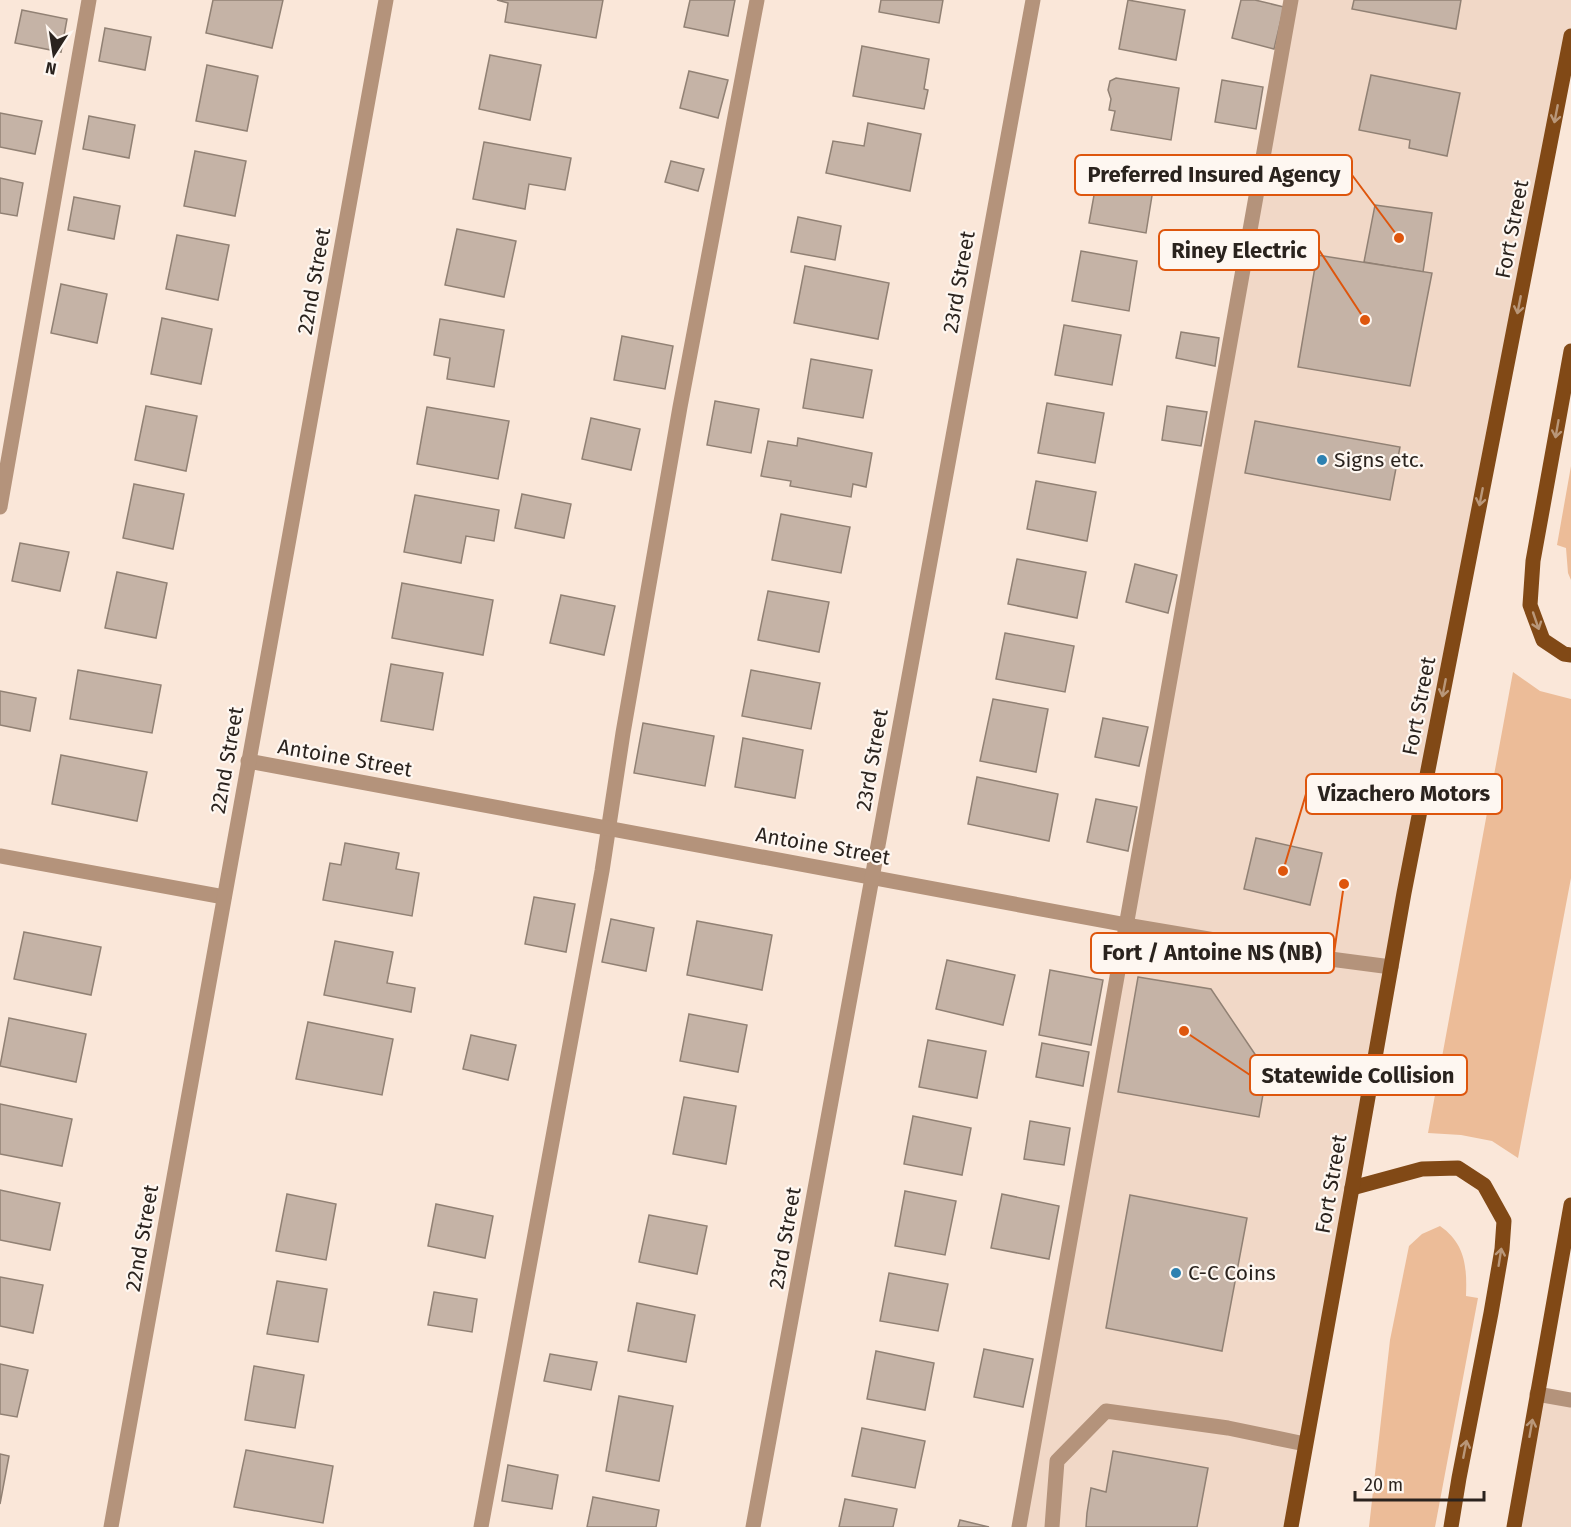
<svg xmlns="http://www.w3.org/2000/svg" width="1571" height="1527" viewBox="0 0 1571 1527" font-family="'Fira Sans',sans-serif">
	<style>
		.built { fill: #f1d8c7 }
		.green { fill: #ecbc98 }
		.building { fill: #c5b3a6; stroke: #918174; stroke-width: 1.5 }
		.lines { fill: none; stroke-linecap: round; stroke-linejoin: round }
		.lane { stroke: #b4937b; stroke-width: 15 }
		.street { stroke: #b4937b; stroke-width: 15 }
		.primary { stroke: #814916; stroke-width: 15 }
		.oneway { stroke: #b99779 }
		.poi-dot { fill: #2d81b1; stroke: #fef7f1; stroke-width: 2 }
		.labels { text-anchor: middle; stroke-width: 4.5; stroke-linejoin: round; paint-order: stroke }
		.street-label { font-size: 21px; fill: #2a231e; stroke: #fef7f1 }
		.poi-label { font-size: 21px; fill: #2a231e; stroke: #fef7f1; text-anchor: start }
		.leader { fill: none; stroke: #de560d; stroke-width: 2 }
		.callout-dot { fill: #de560d; stroke: #fef7f1; stroke-width: 2 }
		.callout { fill: #fef7f1; stroke: #de560d; stroke-width: 2 }
		.callout-label { font-size: 22px; text-anchor: middle; font-weight: bold; fill: #2a231e }
	</style>
	<rect width="100%" height="100%" fill="#fae7d9"/>
	<g class="built">
		<polygon points="1291,0 1571,0 1571,36 1289,1527 1019,1527"/>
		<polygon points="1537,1394 1571,1400 1571,1527 1514,1527"/>
	</g>
	<g class="green">
		<polygon points="1571,466 1571,580 1568,573 1566,548 1557,545"/>
		<polygon points="1513,672 1540,691 1571,699 1571,878 1518,1158 1492,1141 1461,1135 1428,1133"/>
		<path d="M1440,1226C1466,1244 1467,1268 1466,1296L1478,1298L1435,1527H1369L1390,1340L1409,1246L1422,1234Z"/>
	</g>
	<g class="building">
		<polygon points="213,0 283,0 272,48 206,33"/>
		<polygon points="497,0 603,0 596,38 505,22 508,3"/>
		<polygon points="690,0 735,0 728,36 684,27"/>
		<polygon points="881,0 943,0 939,23 879,12"/>
		<polygon points="1128,0 1185,10 1176,60 1119,49"/>
		<polygon points="1241,0 1255,0 1284,7 1274,49 1232,38"/>
		<polygon points="1354,0 1461,0 1456,29 1352,9"/>
		<polygon points="22,10 67,19 61,52 15,43"/>
		<polygon points="105,28 151,37 145,70 99,61"/>
		<polygon points="862,46 929,59 924,89 928,90 924,109 853,96"/>
		<polygon points="490,55 541,65 530,120 479,109"/>
		<polygon points="207,65 258,76 247,131 196,121"/>
		<polygon points="689,71 728,80 718,118 680,108"/>
		<polygon points="1371,75 1460,93 1447,156 1409,148 1410,140 1359,130"/>
		<polygon points="1116,78 1179,88 1171,140 1111,130 1115,111 1109,110 1111,99 1108,90 1110,81"/>
		<polygon points="1222,80 1263,87 1256,129 1215,122"/>
		<polygon points="0,113 42,121 35,154 0,147"/>
		<polygon points="89,116 135,125 129,158 83,149"/>
		<polygon points="868,123 921,134 910,191 826,173 833,141 864,146"/>
		<polygon points="484,142 571,158 565,190 529,184 525,209 473,199"/>
		<polygon points="195,151 246,161 235,216 184,206"/>
		<polygon points="671,161 704,169 698,191 665,182"/>
		<polygon points="1098,173 1154,183 1146,233 1089,223"/>
		<polygon points="0,178 23,183 17,216 0,213"/>
		<polygon points="74,197 120,206 114,239 68,230"/>
		<polygon points="1375,205 1432,213 1423,272 1364,262"/>
		<polygon points="798,217 841,226 835,260 791,252"/>
		<polygon points="457,229 516,241 504,297 445,285"/>
		<polygon points="177,235 229,245 218,300 166,289"/>
		<polygon points="1081,251 1137,261 1129,311 1072,301"/>
		<polygon points="1317,255 1432,273 1410,386 1298,367"/>
		<polygon points="805,266 889,283 878,339 794,323"/>
		<polygon points="61,284 107,294 97,343 51,333"/>
		<polygon points="162,318 212,329 201,384 151,374"/>
		<polygon points="440,319 504,330 494,387 447,379 450,358 434,355"/>
		<polygon points="1064,325 1121,335 1112,385 1055,375"/>
		<polygon points="1181,332 1219,338 1215,366 1176,358"/>
		<polygon points="622,336 673,346 665,389 614,380"/>
		<polygon points="811,359 872,370 863,418 803,408"/>
		<polygon points="715,401 759,409 751,453 707,445"/>
		<polygon points="1047,403 1104,413 1095,463 1038,453"/>
		<polygon points="146,406 197,416 186,471 135,460"/>
		<polygon points="1167,406 1207,412 1201,446 1162,440"/>
		<polygon points="427,407 509,421 498,479 417,464"/>
		<polygon points="591,418 640,429 631,470 582,459"/>
		<polygon points="1255,421 1400,447 1390,500 1245,473"/>
		<polygon points="798,438 872,453 866,487 853,484 851,497 790,486 791,481 761,476 768,441 797,446"/>
		<polygon points="1036,481 1096,492 1087,541 1027,529"/>
		<polygon points="134,484 184,494 173,549 123,538"/>
		<polygon points="522,494 571,504 564,538 515,528"/>
		<polygon points="415,495 499,510 494,541 466,536 461,563 404,552"/>
		<polygon points="781,514 850,527 841,573 772,560"/>
		<polygon points="20,543 69,552 60,591 12,581"/>
		<polygon points="1017,559 1086,572 1077,618 1008,604"/>
		<polygon points="1135,564 1177,575 1168,613 1126,602"/>
		<polygon points="117,572 167,583 156,638 105,628"/>
		<polygon points="402,583 493,600 483,655 392,638"/>
		<polygon points="768,591 829,602 819,652 758,640"/>
		<polygon points="561,595 615,606 604,655 550,643"/>
		<polygon points="1005,633 1074,646 1065,692 996,679"/>
		<polygon points="391,664 443,673 433,730 381,721"/>
		<polygon points="78,670 161,685 152,733 70,719"/>
		<polygon points="751,670 820,683 811,729 742,716"/>
		<polygon points="0,691 36,698 30,731 0,725"/>
		<polygon points="993,699 1048,709 1036,772 980,761"/>
		<polygon points="1103,718 1148,727 1139,766 1095,757"/>
		<polygon points="643,723 714,736 705,786 634,773"/>
		<polygon points="743,738 803,750 795,798 735,787"/>
		<polygon points="61,755 147,772 137,821 52,804"/>
		<polygon points="977,777 1058,794 1049,841 968,824"/>
		<polygon points="1096,799 1137,807 1128,851 1087,842"/>
		<polygon points="1256,838 1322,853 1310,905 1244,889"/>
		<polygon points="345,843 399,853 396,869 419,873 412,916 323,900 330,863 341,865"/>
		<polygon points="534,897 575,904 566,952 525,944"/>
		<polygon points="611,919 654,928 646,971 602,962"/>
		<polygon points="697,921 772,935 762,990 687,975"/>
		<polygon points="24,932 101,947 91,995 14,979"/>
		<polygon points="335,941 393,952 387,983 415,988 411,1012 324,995"/>
		<polygon points="947,960 1015,975 1003,1025 936,1009"/>
		<polygon points="1050,970 1103,980 1091,1045 1039,1035"/>
		<polygon points="1138,977 1211,989 1267,1072 1259,1117 1118,1092"/>
		<polygon points="689,1014 747,1025 738,1072 680,1061"/>
		<polygon points="9,1018 86,1034 76,1082 0,1066"/>
		<polygon points="308,1022 393,1039 382,1095 296,1079"/>
		<polygon points="471,1035 516,1045 508,1080 463,1069"/>
		<polygon points="928,1040 986,1051 977,1098 919,1087"/>
		<polygon points="1042,1043 1089,1052 1083,1086 1036,1077"/>
		<polygon points="684,1097 736,1106 726,1164 673,1154"/>
		<polygon points="0,1104 72,1119 62,1166 0,1154"/>
		<polygon points="913,1116 971,1128 962,1175 904,1164"/>
		<polygon points="1030,1121 1070,1128 1064,1165 1024,1159"/>
		<polygon points="0,1190 60,1203 50,1250 0,1240"/>
		<polygon points="905,1191 956,1201 945,1255 895,1246"/>
		<polygon points="287,1194 336,1204 326,1260 276,1251"/>
		<polygon points="1002,1194 1059,1206 1049,1259 991,1248"/>
		<polygon points="1130,1195 1247,1218 1222,1351 1106,1328"/>
		<polygon points="436,1204 493,1216 485,1258 428,1246"/>
		<polygon points="649,1215 707,1226 697,1274 639,1262"/>
		<polygon points="889,1273 948,1284 938,1331 880,1321"/>
		<polygon points="0,1277 43,1285 33,1333 0,1326"/>
		<polygon points="277,1281 327,1289 318,1342 267,1334"/>
		<polygon points="434,1292 477,1299 472,1332 428,1325"/>
		<polygon points="637,1303 695,1315 686,1362 628,1351"/>
		<polygon points="984,1349 1033,1359 1023,1407 974,1397"/>
		<polygon points="876,1351 934,1363 925,1410 867,1399"/>
		<polygon points="550,1354 597,1362 591,1390 544,1381"/>
		<polygon points="0,1364 28,1370 17,1417 0,1414"/>
		<polygon points="254,1366 304,1375 295,1428 245,1420"/>
		<polygon points="619,1396 673,1406 659,1481 606,1471"/>
		<polygon points="862,1428 925,1441 915,1488 852,1476"/>
		<polygon points="246,1450 333,1466 323,1523 234,1507"/>
		<polygon points="1113,1451 1208,1468 1197,1527 1086,1527 1087,1513 1091,1488 1106,1492"/>
		<polygon points="0,1454 9,1456 0,1504"/>
		<polygon points="508,1465 558,1475 552,1509 502,1501"/>
		<polygon points="593,1497 659,1510 656,1527 587,1527"/>
		<polygon points="845,1499 897,1509 893,1527 839,1527"/>
		<polygon points="960,1520 989,1527 958,1527"/>
	</g>
	<g class="lines">
		<g class="lane">
			<polyline points="0,507 89,0"/>
			<polyline points="481,1527 602,871 623,733 680,407 757,0"/>
			<polyline points="1019,1527 1291,0"/>
			<polyline points="1052,1527 1057,1461 1106,1411 1228,1428 1305,1444"/>
		</g>
		<g class="street">
			<polyline points="248,761 1127,925 1315,957 1391,967"/>
			<polyline points="0,856 224,897"/>
			<polyline points="1537,1394 1571,1400"/>
			<polyline points="111,1527 386,0"/>
			<polyline points="753,1527 1033,0"/>
		</g>
		<g class="primary">
			<polyline points="1571,351 1533,561 1530,605 1543,640 1564,654 1571,655"/>
			<polyline points="1352,1188 1422,1169 1458,1168 1484,1185 1504,1221 1502,1249 1491,1313 1459,1478 1451,1527"/>
			<polyline points="1291,1527 1352,1188 1404,893 1571,36"/>
			<polyline points="1514,1527 1571,1205"/>
		</g>
	</g>
	<defs><path id="oneway-shaft" d="M-6 0H5M1.5-3L5.5 0L1.5 3" fill="none" stroke-width="1.6" stroke-linecap="round" stroke-linejoin="round" transform="scale(1.5)"/></defs>
	<g class="oneway">
		<use href="#oneway-shaft" transform="translate(1556 114) rotate(101)"/>
		<use href="#oneway-shaft" transform="translate(1519 305) rotate(101)"/>
		<use href="#oneway-shaft" transform="translate(1557 429) rotate(100)"/>
		<use href="#oneway-shaft" transform="translate(1481 497) rotate(101)"/>
		<use href="#oneway-shaft" transform="translate(1536 621) rotate(71)"/>
		<use href="#oneway-shaft" transform="translate(1444 688) rotate(101)"/>
		<use href="#oneway-shaft" transform="translate(1500 1257) rotate(-81)"/>
		<use href="#oneway-shaft" transform="translate(1531 1428) rotate(-80)"/>
		<use href="#oneway-shaft" transform="translate(1465 1449) rotate(-79)"/>
	</g>
	<g class="poi-dot">
		<circle cx="1322" cy="460" r="6"/>
		<circle cx="1176" cy="1273" r="6"/>
	</g>
	<g class="labels">
		<g class="street-label">
			<text transform="translate(1512 229) rotate(-79)" y="7">Fort Street</text>
			<text transform="translate(314 281) rotate(-80)" y="7">22nd Street</text>
			<text transform="translate(959 282) rotate(-80)" y="7">23rd Street</text>
			<text transform="translate(1419 706) rotate(-79)" y="7">Fort Street</text>
			<text transform="translate(345 758) rotate(10)" y="7">Antoine Street</text>
			<text transform="translate(227 760) rotate(-80)" y="7">22nd Street</text>
			<text transform="translate(872 760) rotate(-80)" y="7">23rd Street</text>
			<text transform="translate(823 846) rotate(10)" y="7">Antoine Street</text>
			<text transform="translate(1331 1184) rotate(-80)" y="7">Fort Street</text>
			<text transform="translate(142 1238) rotate(-80)" y="7">22nd Street</text>
			<text transform="translate(785 1238) rotate(-80)" y="7">23rd Street</text>
		</g>
		<g class="poi-label">
			<text x="1334" y="467">Signs etc.</text>
			<text x="1188" y="1280">C-C Coins</text>
		</g>
	</g>
	<path class="leader" d="M1399 238L1352 175M1365 320L1319 250M1283 871L1306 794M1344 884L1334 953M1184 1031L1250 1075"/>
	<g class="callout-dot">
		<circle cx="1399" cy="238" r="6"/>
		<circle cx="1365" cy="320" r="6"/>
		<circle cx="1283" cy="871" r="6"/>
		<circle cx="1344" cy="884" r="6"/>
		<circle cx="1184" cy="1031" r="6"/>
	</g>
	<g class="callout">
		<rect x="1075" y="155" width="277" height="40" rx="6"/>
		<rect x="1159" y="230" width="160" height="40" rx="6"/>
		<rect x="1306" y="774" width="196" height="40" rx="6"/>
		<rect x="1091" y="933" width="243" height="40" rx="6"/>
		<rect x="1250" y="1055" width="217" height="40" rx="6"/>
	</g>
	<g class="callout-label">
		<text x="1214" y="182">Preferred Insured Agency</text>
		<text x="1239" y="258">Riney Electric</text>
		<text x="1404" y="801">Vizachero Motors</text>
		<text x="1212" y="960">Fort / Antoine NS (NB)</text>
		<text x="1358" y="1083">Statewide Collision</text>
	</g>
	<g transform="translate(54 54) rotate(192)" stroke="#fef7f1" stroke-width="4.5" paint-order="stroke">
	<path d="M0-4.5L10 22L0 15L-10 22Z" fill="#2a231e"/>
	<text y="-9" font-size="16" font-weight="bold" text-anchor="middle" fill="#2a231e">N</text>
	</g>
	<path d="M1355 1491v9h129v-9" fill="none" stroke="#2a231e" stroke-width="3"/>
	<text x="1364" y="1491" font-size="18" fill="#2a231e" stroke="#fef7f1" stroke-width="4.5" paint-order="stroke">20 m</text>
</svg>
